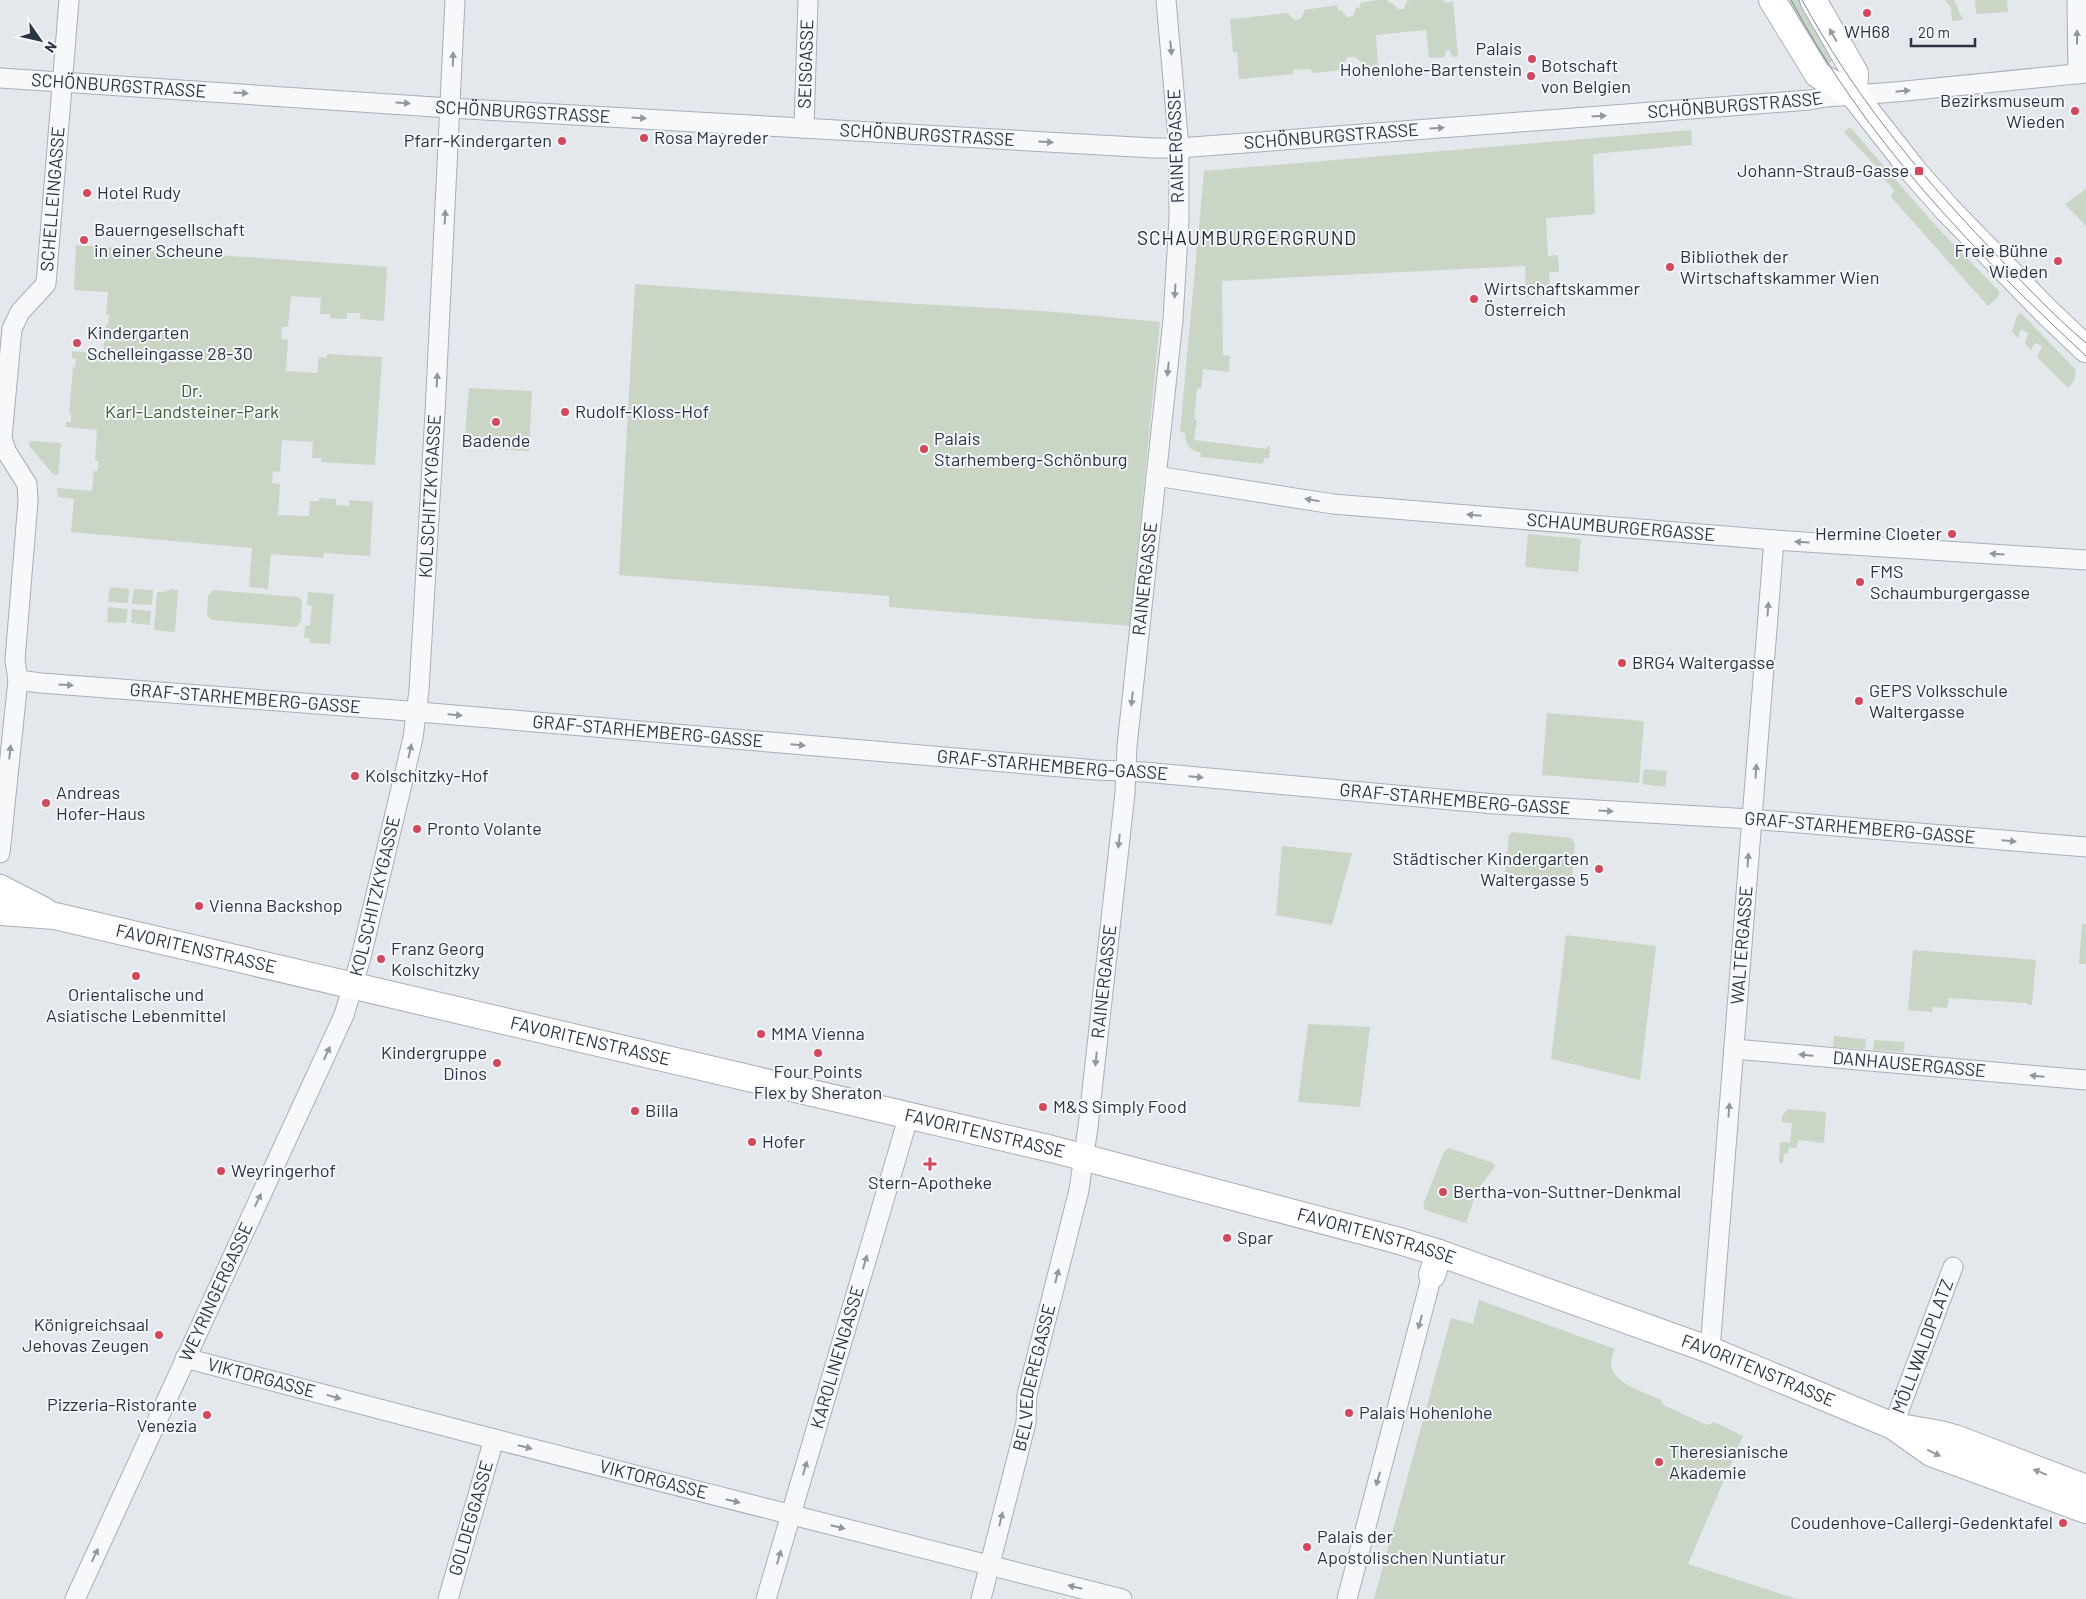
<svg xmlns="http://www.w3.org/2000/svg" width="2086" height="1599" viewBox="0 0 2086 1599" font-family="Barlow,sans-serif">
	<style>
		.green { fill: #c9d6c5 }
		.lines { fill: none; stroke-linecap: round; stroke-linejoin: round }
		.street-casing { stroke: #a9aeb7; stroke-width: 21 }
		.secondary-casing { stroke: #a9aeb7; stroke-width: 28 }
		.street { stroke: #f7f8fa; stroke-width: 19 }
		.secondary { stroke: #fff; stroke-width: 26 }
		.tram { stroke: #7d8696; stroke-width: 1 }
		.oneway { fill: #959aa2 }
		.oneway2 { fill: #9196a0 }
		.poi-dot { fill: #d1495b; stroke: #f4f6f9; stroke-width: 2 }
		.labels { text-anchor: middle; stroke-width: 4; stroke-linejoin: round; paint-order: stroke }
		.poi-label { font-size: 18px; fill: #2b3445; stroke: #f4f6f9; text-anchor: start }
		.street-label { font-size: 18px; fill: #2b3445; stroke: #f4f6f9 }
		.park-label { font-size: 18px; fill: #3f6138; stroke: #f4f6f9 }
		.neighbourhood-label { font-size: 19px; letter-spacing: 1px; fill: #1d2536; stroke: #f4f6f9 }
	</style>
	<rect width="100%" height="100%" fill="#e4e7ec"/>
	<g class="green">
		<polygon points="1378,0 1388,0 1389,3 1392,3 1398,9 1404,9 1407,1 1411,0 1443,0 1446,3 1453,1 1458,56 1452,57 1450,50 1446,51 1445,57 1429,58 1426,30 1376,35 1378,67 1364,68 1364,64 1355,57 1348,57 1342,66 1342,70 1312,73 1311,69 1293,70 1293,74 1239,79 1237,52 1233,52 1230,19 1288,13 1289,15 1295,20 1300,19 1304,13 1304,10 1337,5 1338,10 1341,10 1347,17 1353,16 1356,8 1360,7 1360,3"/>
		<polygon points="1788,0 1805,0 1838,57 1825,66"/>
		<polygon points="1945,0 1954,0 1963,20 1952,21 1951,8"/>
		<polygon points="1975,0 2007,0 2008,12 1976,14"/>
		<polygon points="1850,127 1935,225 1999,291 1999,296 1988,306 1891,197 1894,190 1880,174 1881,172 1844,132"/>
		<path d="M1691,130L1692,145L1593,154L1595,214L1546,218L1548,256L1558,255L1559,272H1549L1550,296L1526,297L1525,266L1222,281L1223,355L1230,356L1229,372L1203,369L1201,389L1197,388L1194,419L1197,420L1194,440L1267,449L1268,446H1270L1269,458H1264L1263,464L1200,457L1201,453C1189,450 1185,445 1185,433L1180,432L1204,171Z"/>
		<polygon points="2086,189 2086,226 2065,204"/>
		<polygon points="76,245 387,267 384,321 360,319 360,313 347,313 347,319 330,318 330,314 320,314 321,298 291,296 288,327 282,327 281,339 288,340 286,371 317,373 319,357 327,358 327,354 382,357 375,465 321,462 321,458 312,458 313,442 282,440 280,472 273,471 272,483 280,484 278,515 309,516 310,501 319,501 319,498 336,499 336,505 349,506 349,500 373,502 370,556 324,553 323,558 271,554 268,589 249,587 252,548 71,532 74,499 58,497 57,488 92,491 94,471 98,471 98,461 95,461 97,430 66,427 66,422 71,422 71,413 69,413 73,367 75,367 76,359 72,358 72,351 103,354 106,325 108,325 109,315 106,314 108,292 74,290"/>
		<polygon points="635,284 902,303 1044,311 1160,322 1130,626 889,607 889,596 619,575"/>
		<polygon points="2021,313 2076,370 2074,381 2068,388 2037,357 2042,346 2035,343 2031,350 2025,344 2028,333 2021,329 2018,338 2012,332 2017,316"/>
		<polygon points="469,388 532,391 529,451 464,447"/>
		<polygon points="29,441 61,443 58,475 53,474 30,447"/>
		<polygon points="1528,534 1581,539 1578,572 1525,567"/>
		<polygon points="110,587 129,589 128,603 108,602"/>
		<polygon points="134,589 153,590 152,605 132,604"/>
		<polygon points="172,589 178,590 175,632 154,630 157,592 164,592"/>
		<polygon points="214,590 299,597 302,601 301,622 296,627 212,620 207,616 208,595"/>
		<polygon points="308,592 334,594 330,644 310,643 310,638 304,638 305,626 310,625 312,606 307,605"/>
		<polygon points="108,607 128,609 126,623 107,622"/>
		<polygon points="132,609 151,611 150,625 131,623"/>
		<polygon points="1547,713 1644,721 1639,783 1542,775"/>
		<polygon points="1644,769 1667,771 1665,787 1642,784"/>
		<polygon points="1512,832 1571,838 1575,844 1572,881 1568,884 1509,879 1505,874 1509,835"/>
		<polygon points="1282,846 1352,853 1332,925 1276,915"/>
		<polygon points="2082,924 2086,924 2086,964 2079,964"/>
		<polygon points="1566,935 1656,946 1640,1080 1551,1059"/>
		<polygon points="1913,950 2036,960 2032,1005 2027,1005 2027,1003 1949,998 1947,1008 1933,1007 1932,1012 1908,1010"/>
		<polygon points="1308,1024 1370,1027 1360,1107 1298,1102"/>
		<polygon points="1834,1036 1866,1039 1865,1049 1833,1047"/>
		<polygon points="1874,1040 1905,1042 1904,1052 1873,1050"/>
		<polygon points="1788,1109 1826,1112 1824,1143 1799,1140 1796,1148 1789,1147 1788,1153 1784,1154 1783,1163 1779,1163 1780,1142 1790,1143 1792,1123 1782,1122 1782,1116"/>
		<polygon points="1449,1148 1493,1163 1495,1167 1477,1190 1466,1223 1425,1210 1423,1205 1444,1152"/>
		<path d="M1479,1300L1615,1349C1613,1353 1611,1360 1611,1364C1611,1382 1647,1394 1661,1400L1663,1405L1707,1425L1714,1422L1743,1436L1688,1564L1797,1599H1374L1451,1318L1473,1324Z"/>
	</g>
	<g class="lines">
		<defs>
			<g id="street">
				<polyline points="2077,0 2078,74"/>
				<path id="s1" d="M0,78L450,108L1153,148H1179L1809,100L1826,97L1895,92L2086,73"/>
				<path id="s2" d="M804,128L808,0"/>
				<path id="s3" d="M1156,476L1333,504L1774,540L2086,560"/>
				<path id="s4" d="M18,680L41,683L396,710L1096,770L1144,772L1495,804L1751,819L2086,847"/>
				<path id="s5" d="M0,853L18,680L15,660L28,501L27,484L6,451L2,437L12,329L20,312L46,284L69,0"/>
				<path id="s6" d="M1734,1049L2086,1080"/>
				<path id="s7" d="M1710,1350L1774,540"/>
				<path id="s8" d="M185,1358L494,1439L1122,1599"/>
				<path id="s9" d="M1893,1426L1953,1267"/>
				<path id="s10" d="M75,1599L344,1015L361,957L413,738L419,690L435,413L455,0"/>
				<path id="s11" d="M448,1599L494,1439"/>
				<path id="s12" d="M766,1599L909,1115"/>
				<path id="s13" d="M981,1599L1026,1423L1027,1395L1079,1190L1088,1127L1125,793L1127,746L1173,320L1179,219V148L1166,0"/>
				<polyline points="1347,1599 1432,1275"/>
			</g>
			<g id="secondary">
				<polyline points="1772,0 1818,75 1854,95 1916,174 1948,210 2045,310 2086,349"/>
				<polyline points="1813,0 1855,73 1854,95"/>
				<polyline points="0,888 45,911"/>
				<path id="s14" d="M0,912L55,916L1052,1149L1396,1240L1439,1253L1710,1350L1893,1426L1931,1453L2086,1510"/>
				<polyline points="1432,1275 1439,1253"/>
				<polyline points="1900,1427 1940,1434 1955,1438 2086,1488"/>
			</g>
		</defs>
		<use href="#street" class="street-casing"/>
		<use href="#secondary" class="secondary-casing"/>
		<use href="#street" class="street"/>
		<use href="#secondary" class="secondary"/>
		<g class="tram">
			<path d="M1791,0C1864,138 1973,251 2086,356"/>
			<path d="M1802,0C1855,96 1914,168 1989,247C2020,280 2052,314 2086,343"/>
		</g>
	</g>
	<defs><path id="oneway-solid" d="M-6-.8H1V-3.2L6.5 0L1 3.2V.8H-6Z" transform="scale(1.25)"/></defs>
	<g class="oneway">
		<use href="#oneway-solid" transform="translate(1833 35) rotate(-120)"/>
		<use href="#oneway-solid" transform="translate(1934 1453) rotate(26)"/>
		<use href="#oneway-solid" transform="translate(2040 1472) rotate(-158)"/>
	</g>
	<g class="oneway2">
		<use href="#oneway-solid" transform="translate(2077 37) rotate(-90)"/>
		<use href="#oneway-solid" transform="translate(1171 48) rotate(84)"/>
		<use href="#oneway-solid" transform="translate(453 59) rotate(-88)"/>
		<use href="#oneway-solid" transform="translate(1903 91) rotate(-6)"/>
		<use href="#oneway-solid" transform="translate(241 93) rotate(4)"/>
		<use href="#oneway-solid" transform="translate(403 103) rotate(4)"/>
		<use href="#oneway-solid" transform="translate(1599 116) rotate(-4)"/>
		<use href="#oneway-solid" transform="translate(639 118) rotate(3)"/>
		<use href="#oneway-solid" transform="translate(1437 128) rotate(-4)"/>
		<use href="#oneway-solid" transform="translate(1046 142) rotate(3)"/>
		<use href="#oneway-solid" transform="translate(445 217) rotate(-87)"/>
		<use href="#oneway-solid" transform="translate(1175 291) rotate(94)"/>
		<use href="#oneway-solid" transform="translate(1168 369) rotate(96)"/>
		<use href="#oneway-solid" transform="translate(437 380) rotate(-87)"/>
		<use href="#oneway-solid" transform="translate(1312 500) rotate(-170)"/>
		<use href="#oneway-solid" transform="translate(1474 515) rotate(-175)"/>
		<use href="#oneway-solid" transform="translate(1802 542) rotate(-177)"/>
		<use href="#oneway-solid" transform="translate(1997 554) rotate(-176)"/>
		<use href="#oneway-solid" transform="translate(1768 609) rotate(-86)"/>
		<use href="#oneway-solid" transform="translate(66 685) rotate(4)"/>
		<use href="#oneway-solid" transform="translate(1132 699) rotate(96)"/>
		<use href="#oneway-solid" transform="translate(455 715) rotate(5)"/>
		<use href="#oneway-solid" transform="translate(798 745) rotate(5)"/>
		<use href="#oneway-solid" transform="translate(410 751) rotate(-77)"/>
		<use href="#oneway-solid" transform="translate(10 752) rotate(-84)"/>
		<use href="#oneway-solid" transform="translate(1756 771) rotate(-86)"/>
		<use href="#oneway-solid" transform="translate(1196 777) rotate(5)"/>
		<use href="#oneway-solid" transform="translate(1606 811) rotate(3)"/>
		<use href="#oneway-solid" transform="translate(1119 841) rotate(96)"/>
		<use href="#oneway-solid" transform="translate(2009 841) rotate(5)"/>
		<use href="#oneway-solid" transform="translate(1748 860) rotate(-86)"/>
		<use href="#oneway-solid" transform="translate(327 1053) rotate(-65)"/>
		<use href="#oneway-solid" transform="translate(1806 1055) rotate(-175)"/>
		<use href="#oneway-solid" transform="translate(1096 1059) rotate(96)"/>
		<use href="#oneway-solid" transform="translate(2037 1076) rotate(-175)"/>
		<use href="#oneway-solid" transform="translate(1729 1110) rotate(-86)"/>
		<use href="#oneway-solid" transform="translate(258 1200) rotate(-65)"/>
		<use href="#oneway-solid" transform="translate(865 1262) rotate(-74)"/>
		<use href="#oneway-solid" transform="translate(1057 1276) rotate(-76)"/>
		<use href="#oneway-solid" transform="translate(1420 1322) rotate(105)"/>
		<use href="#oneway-solid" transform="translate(334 1397) rotate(15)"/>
		<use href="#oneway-solid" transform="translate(525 1447) rotate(14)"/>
		<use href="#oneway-solid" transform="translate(805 1468) rotate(-74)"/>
		<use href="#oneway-solid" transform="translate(1378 1479) rotate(105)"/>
		<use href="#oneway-solid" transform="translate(733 1501) rotate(14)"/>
		<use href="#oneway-solid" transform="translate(1001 1519) rotate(-76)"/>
		<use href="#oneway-solid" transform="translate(838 1527) rotate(14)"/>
		<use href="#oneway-solid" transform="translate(95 1555) rotate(-65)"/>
		<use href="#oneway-solid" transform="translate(779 1557) rotate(-74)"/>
		<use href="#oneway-solid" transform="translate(1075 1587) rotate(-166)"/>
	</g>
	<g class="poi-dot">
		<circle cx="1867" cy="13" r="5"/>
		<circle cx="1532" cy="59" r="5"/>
		<circle cx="1531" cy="76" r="5"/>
		<circle cx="2075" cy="111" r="5"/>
		<circle cx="644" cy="138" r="5"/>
		<circle cx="562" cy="141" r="5"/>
		<rect x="1914" y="166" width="10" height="10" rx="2.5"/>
		<circle cx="87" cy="193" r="5"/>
		<circle cx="84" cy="240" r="5"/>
		<circle cx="2058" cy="261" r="5"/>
		<circle cx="1670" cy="267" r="5"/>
		<circle cx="1474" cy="299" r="5"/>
		<circle cx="77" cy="343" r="5"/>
		<circle cx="565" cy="412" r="5"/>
		<circle cx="496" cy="422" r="5"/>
		<circle cx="924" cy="449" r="5"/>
		<circle cx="1952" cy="534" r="5"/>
		<circle cx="1860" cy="582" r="5"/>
		<circle cx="1622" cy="663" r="5"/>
		<circle cx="1859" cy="701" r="5"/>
		<circle cx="355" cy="776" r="5"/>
		<circle cx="46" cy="803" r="5"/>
		<circle cx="417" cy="829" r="5"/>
		<circle cx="1599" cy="869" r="5"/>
		<circle cx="199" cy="906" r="5"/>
		<circle cx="381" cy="959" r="5"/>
		<circle cx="136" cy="976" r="5"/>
		<circle cx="761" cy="1034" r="5"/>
		<circle cx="818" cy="1053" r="5"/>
		<circle cx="497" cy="1063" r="5"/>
		<circle cx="1043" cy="1107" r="5"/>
		<circle cx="635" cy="1111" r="5"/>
		<circle cx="752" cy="1142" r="5"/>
		<path d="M927.5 1156.5h5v5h5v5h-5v5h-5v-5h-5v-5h5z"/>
		<circle cx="221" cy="1171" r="5"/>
		<circle cx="1443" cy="1192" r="5"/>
		<circle cx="1227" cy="1238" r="5"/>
		<circle cx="159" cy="1335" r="5"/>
		<circle cx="1349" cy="1413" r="5"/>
		<circle cx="207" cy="1415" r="5"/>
		<circle cx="1659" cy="1462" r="5"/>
		<circle cx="2063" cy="1523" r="5"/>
		<circle cx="1307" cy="1547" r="5"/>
	</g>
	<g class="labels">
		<g class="poi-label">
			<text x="1867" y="38" text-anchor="middle">WH68</text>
			<text x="1522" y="55" text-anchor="end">Palais<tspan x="1522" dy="21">Hohenlohe-Bartenstein</tspan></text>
			<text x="1541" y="72">Botschaft<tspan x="1541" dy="21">von Belgien</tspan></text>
			<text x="2065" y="107" text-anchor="end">Bezirksmuseum<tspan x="2065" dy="21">Wieden</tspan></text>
			<text x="654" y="144">Rosa Mayreder</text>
			<text x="552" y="147" text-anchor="end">Pfarr-Kindergarten</text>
			<text x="1909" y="177" text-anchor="end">Johann-Strauß-Gasse</text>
			<text x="97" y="199">Hotel Rudy</text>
			<text x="94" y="236">Bauerngesellschaft<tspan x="94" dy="21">in einer Scheune</tspan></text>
			<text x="2048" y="257" text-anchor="end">Freie Bühne<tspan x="2048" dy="21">Wieden</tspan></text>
			<text x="1680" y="263">Bibliothek der<tspan x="1680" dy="21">Wirtschaftskammer Wien</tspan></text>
			<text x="1484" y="295">Wirtschaftskammer<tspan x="1484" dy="21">Österreich</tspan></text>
			<text x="87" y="339">Kindergarten<tspan x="87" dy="21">Schelleingasse 28-30</tspan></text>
			<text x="575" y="418">Rudolf-Kloss-Hof</text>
			<text x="934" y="445">Palais<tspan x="934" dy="21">Starhemberg-Schönburg</tspan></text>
			<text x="496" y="447" text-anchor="middle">Badende</text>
			<text x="1942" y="540" text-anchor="end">Hermine Cloeter</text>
			<text x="1870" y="578">FMS<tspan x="1870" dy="21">Schaumburgergasse</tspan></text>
			<text x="1632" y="669">BRG4 Waltergasse</text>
			<text x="1869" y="697">GEPS Volksschule<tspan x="1869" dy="21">Waltergasse</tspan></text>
			<text x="365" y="782">Kolschitzky-Hof</text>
			<text x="56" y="799">Andreas<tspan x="56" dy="21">Hofer-Haus</tspan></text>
			<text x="427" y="835">Pronto Volante</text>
			<text x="1589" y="865" text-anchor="end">Städtischer Kindergarten<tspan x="1589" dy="21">Waltergasse 5</tspan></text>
			<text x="209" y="912">Vienna Backshop</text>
			<text x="391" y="955">Franz Georg<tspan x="391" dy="21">Kolschitzky</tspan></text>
			<text x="136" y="1001" text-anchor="middle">Orientalische und<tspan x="136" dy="21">Asiatische Lebenmittel</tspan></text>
			<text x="771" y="1040">MMA Vienna</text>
			<text x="487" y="1059" text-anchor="end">Kindergruppe<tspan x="487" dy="21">Dinos</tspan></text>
			<text x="818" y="1078" text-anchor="middle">Four Points<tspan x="818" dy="21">Flex by Sheraton</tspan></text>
			<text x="1053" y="1113">M&amp;S Simply Food</text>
			<text x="645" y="1117">Billa</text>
			<text x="762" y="1148">Hofer</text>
			<text x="231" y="1177">Weyringerhof</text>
			<text x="930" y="1189" text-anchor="middle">Stern-Apotheke</text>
			<text x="1453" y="1198">Bertha-von-Suttner-Denkmal</text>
			<text x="1237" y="1244">Spar</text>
			<text x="149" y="1331" text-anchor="end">Königreichsaal<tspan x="149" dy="21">Jehovas Zeugen</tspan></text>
			<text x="197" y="1411" text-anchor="end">Pizzeria-Ristorante<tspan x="197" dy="21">Venezia</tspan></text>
			<text x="1359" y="1419">Palais Hohenlohe</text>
			<text x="1669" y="1458">Theresianische<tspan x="1669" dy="21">Akademie</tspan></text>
			<text x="2053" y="1529" text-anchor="end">Coudenhove-Callergi-Gedenktafel</text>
			<text x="1317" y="1543">Palais der<tspan x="1317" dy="21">Apostolischen Nuntiatur</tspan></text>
		</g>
		<g class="street-label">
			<text dy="6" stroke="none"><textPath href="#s2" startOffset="64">SEISGASSE</textPath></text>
			<text dy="6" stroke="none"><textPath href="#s1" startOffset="119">SCHÖNBURGSTRASSE</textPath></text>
			<text dy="6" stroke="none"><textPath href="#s1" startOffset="1739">SCHÖNBURGSTRASSE</textPath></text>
			<text dy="6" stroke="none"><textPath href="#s1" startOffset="524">SCHÖNBURGSTRASSE</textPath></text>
			<text dy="6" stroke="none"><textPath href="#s1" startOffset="929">SCHÖNBURGSTRASSE</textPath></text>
			<text dy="6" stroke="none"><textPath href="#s1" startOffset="1334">SCHÖNBURGSTRASSE</textPath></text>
			<text transform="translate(1176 146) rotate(-92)" y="6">RAINERGASSE</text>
			<text dy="6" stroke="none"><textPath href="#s5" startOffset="675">SCHELLEINGASSE</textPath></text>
			<text dy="6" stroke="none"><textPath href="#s10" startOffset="1171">KOLSCHITZKYGASSE</textPath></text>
			<text dy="6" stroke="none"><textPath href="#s3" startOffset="468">SCHAUMBURGERGASSE</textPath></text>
			<text dy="6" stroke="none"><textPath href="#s13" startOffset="1036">RAINERGASSE</textPath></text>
			<text dy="6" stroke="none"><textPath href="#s4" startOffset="228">GRAF-STARHEMBERG-GASSE</textPath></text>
			<text dy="6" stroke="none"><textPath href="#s4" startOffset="632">GRAF-STARHEMBERG-GASSE</textPath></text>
			<text dy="6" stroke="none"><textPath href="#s4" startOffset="1038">GRAF-STARHEMBERG-GASSE</textPath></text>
			<text dy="6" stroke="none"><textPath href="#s4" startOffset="1442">GRAF-STARHEMBERG-GASSE</textPath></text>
			<text dy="6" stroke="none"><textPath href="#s4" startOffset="1848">GRAF-STARHEMBERG-GASSE</textPath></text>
			<text dy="6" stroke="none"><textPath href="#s10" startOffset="766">KOLSCHITZKYGASSE</textPath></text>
			<text dy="6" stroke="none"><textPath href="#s7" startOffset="406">WALTERGASSE</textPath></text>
			<text dy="6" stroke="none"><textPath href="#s14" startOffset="200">FAVORITENSTRASSE</textPath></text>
			<text dy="6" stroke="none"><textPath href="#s13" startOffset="631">RAINERGASSE</textPath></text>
			<text dy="6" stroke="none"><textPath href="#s14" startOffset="605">FAVORITENSTRASSE</textPath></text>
			<text dy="6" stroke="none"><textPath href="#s6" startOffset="176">DANHAUSERGASSE</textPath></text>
			<text dy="6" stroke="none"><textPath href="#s14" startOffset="1010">FAVORITENSTRASSE</textPath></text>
			<text dy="6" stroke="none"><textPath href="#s14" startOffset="1415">FAVORITENSTRASSE</textPath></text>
			<text dy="6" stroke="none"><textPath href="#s10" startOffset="338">WEYRINGERGASSE</textPath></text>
			<text dy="6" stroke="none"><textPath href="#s9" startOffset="85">MÖLLWALDPLATZ</textPath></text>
			<text dy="6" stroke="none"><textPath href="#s12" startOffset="252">KAROLINENGASSE</textPath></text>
			<text dy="6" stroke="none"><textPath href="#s14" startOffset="1820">FAVORITENSTRASSE</textPath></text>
			<text dy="6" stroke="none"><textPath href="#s8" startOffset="79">VIKTORGASSE</textPath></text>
			<text dy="6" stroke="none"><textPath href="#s13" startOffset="228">BELVEDEREGASSE</textPath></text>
			<text dy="6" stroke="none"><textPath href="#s8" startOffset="484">VIKTORGASSE</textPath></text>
			<text dy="6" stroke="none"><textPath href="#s11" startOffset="84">GOLDEGGASSE</textPath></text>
		</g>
		<g class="park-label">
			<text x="192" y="397">Dr.<tspan x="192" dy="21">Karl-Landsteiner-Park</tspan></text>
		</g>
		<g class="neighbourhood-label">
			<text x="1247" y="245">SCHAUMBURGERGRUND</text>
		</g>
	</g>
	<g transform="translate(40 40) rotate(124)" stroke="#f4f6f9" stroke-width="4" paint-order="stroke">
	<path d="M0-4L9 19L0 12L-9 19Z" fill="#2b3445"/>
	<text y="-8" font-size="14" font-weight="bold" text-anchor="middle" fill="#2b3445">N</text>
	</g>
	<path d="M1911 38v8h64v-8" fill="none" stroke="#2b3445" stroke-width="2.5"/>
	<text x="1918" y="38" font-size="15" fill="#2b3445" stroke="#f4f6f9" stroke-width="4" paint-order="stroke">20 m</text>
</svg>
